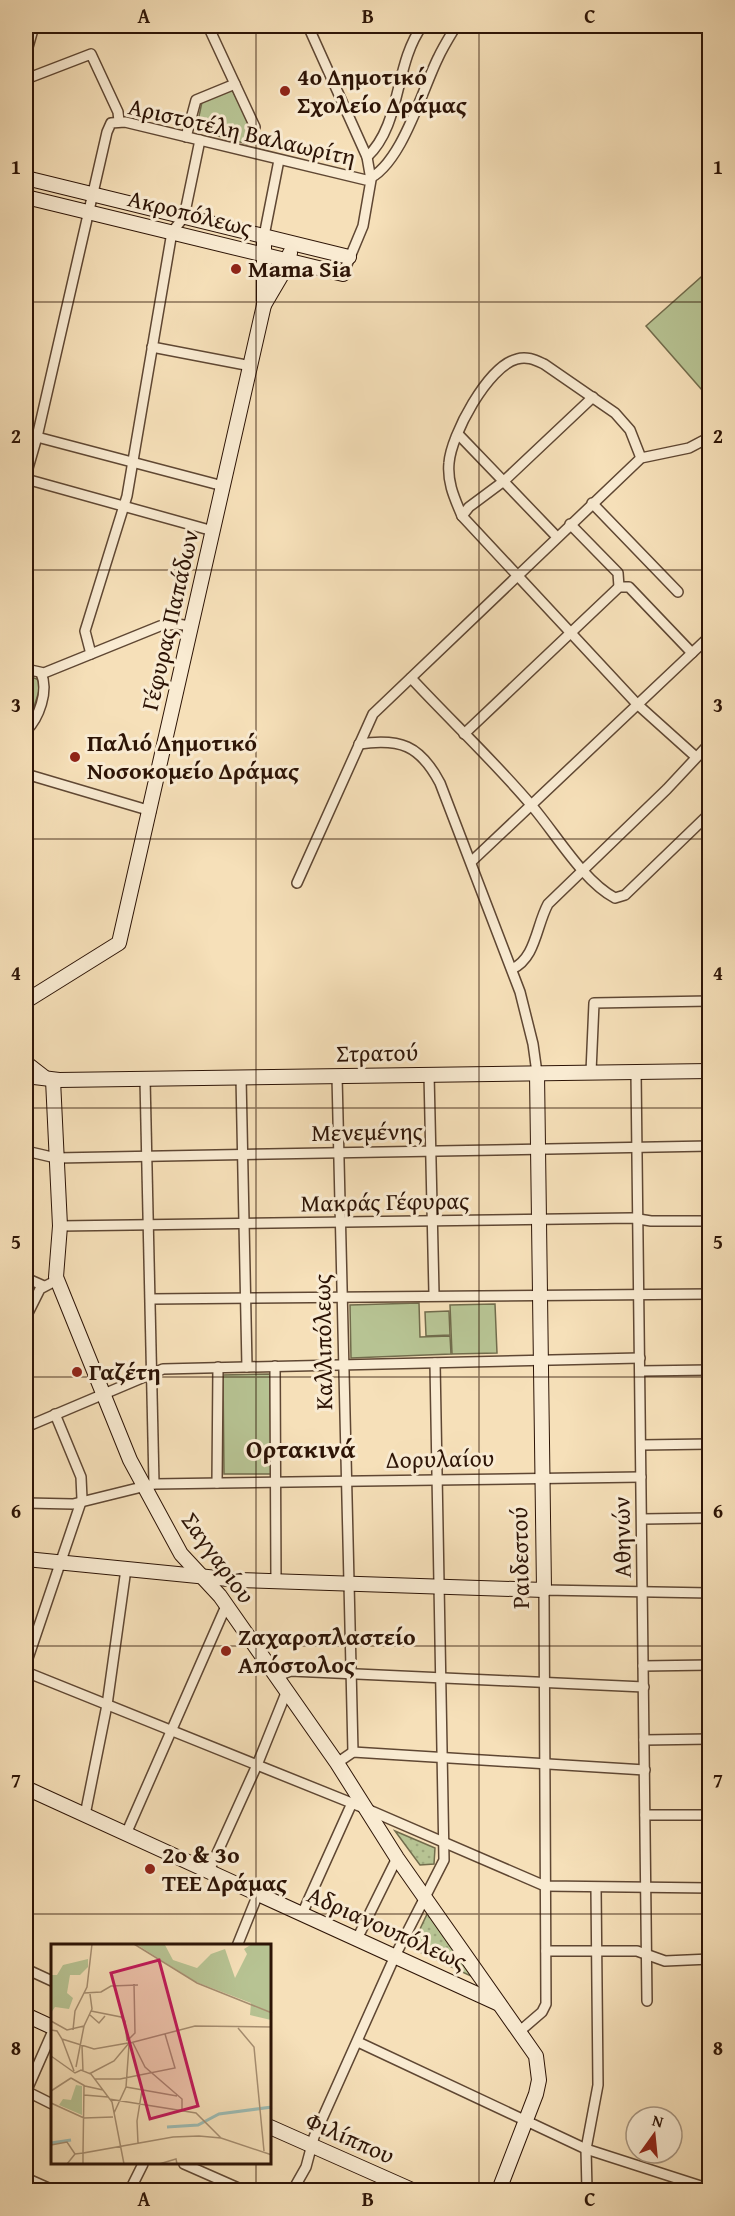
<svg xmlns="http://www.w3.org/2000/svg" width="735" height="2216" viewBox="0 0 735 2216" font-family="'Gentium Book Plus',serif">
	<style>
		.grass { fill: url(#grass-dots); stroke: #726c4c; stroke-width: 1.5 }
		.park { fill: #b7c393; stroke: #726c4c; stroke-width: 1.5 }
		.lines { fill: none; stroke-linecap: round; stroke-linejoin: round }
		.street-casing { stroke: #5f4733; stroke-width: 12 }
		.secondary-casing { stroke: #2d1406; stroke-width: 16 }
		.street { stroke: #f9ebd2; stroke-width: 9 }
		.secondary { stroke: #f9ebd2; stroke-width: 14 }
		.grid { fill: none; stroke: #2d1406; stroke-width: 1.5; stroke-opacity: 0.55 }
		.poi-dot { fill: #8f2418; stroke: #f9ebd2; stroke-width: 2 }
		.labels { text-anchor: middle; stroke-width: 6; stroke-linejoin: round; paint-order: stroke }
		.poi-label { font-size: 24px; font-weight: bold; fill: #2d1406; stroke: #f9ebd2; text-anchor: start }
		.street-label { font-size: 24px; fill: #2d1406; stroke: #f9ebd2 }
		.neighbourhood-label { font-size: 26px; font-weight: bold; fill: #2d1406; stroke: #f9ebd2 }
		.inset-river { fill: none; stroke: #9dbcb4; stroke-width: 3 }
		.inset-road { fill: none; stroke: #a68e71; stroke-width: 1.5 }
		.view { fill: #c2185b; fill-opacity: 0.15; stroke: #c2185b; stroke-width: 3 }
		.inset-edge { fill: none; stroke: #2d1406; stroke-width: 3 }
		.neatline { fill: none; stroke: #2d1406; stroke-width: 2 }
		.grid-label { font-size: 20px; text-anchor: middle; font-weight: bold; fill: #2d1406 }
	</style>
	<defs>
		<pattern id="grass-dots" width="8" height="8" patternUnits="userSpaceOnUse" patternTransform="scale(1.5)"><rect width="8" height="8" fill="#b7c393"/><path d="M2 2h.1M6 6h.1" fill="none" stroke="#9ea77d" stroke-width="1.8" stroke-linecap="round"/></pattern>
	</defs>
	<rect width="100%" height="100%" fill="#f6e0b9"/>
	<filter id="stains"><feTurbulence type="fractalNoise" baseFrequency=".00333" numOctaves="4"/><feColorMatrix values="0 0 0 0 .2 0 0 0 0 .09 0 0 0 0 .02 0 0 0 .5 -.17"/></filter>
	<radialGradient id="worn" r=".72"><stop offset=".6" stop-color="#630" stop-opacity="0"/><stop offset="1" stop-color="#630" stop-opacity=".3"/></radialGradient>
	<g class="grass">
		<polygon points="395,1831 435,1848 434,1864 420,1865"/>
		<polygon points="429,1910 475,1978 411,1948"/>
	</g>
	<g class="park">
		<polygon points="232,90 257,137 247,144 196,130 202,102"/>
		<polygon points="709,270 709,398 646,326"/>
		<polygon points="26,675 37,679 41,685 31,716 26,715"/>
		<polygon points="419,1303 420,1337 450,1336 451,1354 351,1358 350,1305"/>
		<polygon points="495,1304 497,1353 452,1354 450,1305"/>
		<polygon points="449,1311 450,1335 426,1336 425,1312"/>
		<polygon points="270,1374 271,1474 224,1474 223,1375"/>
	</g>
	<g class="lines">
		<defs>
			<g id="street">
				<polyline points="208,26 255,127"/>
				<polyline points="308,26 367,157 371,180 363,226 343,274"/>
				<polyline points="26,54 34,26"/>
				<polyline points="26,79 91,54 118,112 119,121"/>
				<polyline points="186,137 196,100 235,84"/>
				<path d="M367,157C402,124 394,65 422,26"/>
				<polyline points="264,236 279,160"/>
				<polyline points="152,347 251,366"/>
				<polyline points="458,434 557,537"/>
				<polyline points="37,437 223,486"/>
				<path d="M641,458L630,430L615,413L544,364C535,360 527,356 517,359C488,366 451,435 449,463C447,483 455,499 462,516L637,704L696,757"/>
				<path d="M26,475L37,437L107,132L111,123L125,122L366,180C401,167 422,90 438,58C443,47 450,36 456,26"/>
				<polyline points="26,479 213,531"/>
				<polyline points="592,503 678,592"/>
				<polyline points="462,516 469,507 504,481 593,397"/>
				<polyline points="570,524 618,573 619,587"/>
				<polyline points="91,654 85,631 127,496 172,232 184,217 200,140"/>
				<polyline points="26,669 44,673 160,626 177,624 190,626"/>
				<path d="M411,678C451,721 494,761 532,806C556,834 583,881 615,898L625,895L710,813"/>
				<path d="M26,731C39,718 49,691 41,673"/>
				<polyline points="464,734 619,587 629,587 692,653"/>
				<path d="M359,744C400,738 420,745 440,783L520,992L533,1044L537,1073"/>
				<polyline points="26,774 151,811"/>
				<polyline points="472,861 710,636"/>
				<polyline points="297,883 373,714 641,458 689,448 710,437"/>
				<path d="M512,969C536,958 536,926 548,904L667,789L710,743"/>
				<polyline points="591,1072 594,1003 710,1001"/>
				<polyline points="636,1072 647,2001"/>
				<polyline points="429,1074 434,1294"/>
				<polyline points="337,1076 353,1752"/>
				<polyline points="241,1077 247,1367"/>
				<polyline points="145,1079 154,1484"/>
				<polyline points="26,1151 56,1158 710,1146"/>
				<polyline points="60,1226 632,1218 651,1221 710,1221"/>
				<polyline points="26,1278 44,1286"/>
				<polyline points="151,1299 710,1294"/>
				<polyline points="26,1317 40,1289 57,1280"/>
				<polyline points="275,1366 276,1581"/>
				<polyline points="640,1371 710,1370"/>
				<polyline points="26,1427 163,1369 640,1358"/>
				<polyline points="641,1445 710,1444"/>
				<polyline points="217,1483 218,1367"/>
				<polyline points="26,1503 73,1504 154,1484 641,1477"/>
				<polyline points="642,1519 710,1518"/>
				<polyline points="26,1664 82,1499 81,1477 55,1414"/>
				<polyline points="643,1666 710,1665"/>
				<polyline points="26,1672 369,1810 545,1886 710,1888"/>
				<polyline points="275,1677 291,1671 644,1687"/>
				<polyline points="644,1740 710,1739"/>
				<polyline points="337,1763 353,1752 645,1770"/>
				<polyline points="85,1815 107,1705 126,1569"/>
				<polyline points="645,1815 710,1815"/>
				<polyline points="126,1834 226,1606"/>
				<polyline points="209,1871 257,1765 286,1693"/>
				<polyline points="302,1914 352,1803"/>
				<polyline points="357,1939 397,1858"/>
				<polyline points="237,1946 258,1894"/>
				<polyline points="546,1951 637,1951 665,1961 710,1959"/>
				<polyline points="26,1969 52,1981"/>
				<polyline points="520,2031 542,2012 546,2004 544,1590 710,1593"/>
				<polyline points="358,2042 586,2149 710,2189"/>
				<polyline points="26,2091 52,2104"/>
				<polyline points="26,2092 52,2033"/>
				<polyline points="184,2164 243,2190"/>
				<polyline points="26,2178 53,2190"/>
				<polyline points="130,2190 143,2164"/>
				<polyline points="293,2190 306,2167 314,2137 395,1956 444,1860 435,1363"/>
				<polyline points="587,2190 586,2149 598,2085 596,1888"/>
			</g>
			<g id="secondary">
				<polyline points="26,178 349,257"/>
				<polyline points="26,197 343,274"/>
				<polyline points="264,305 284,271 290,253"/>
				<polyline points="26,1001 119,943 264,305 264,236"/>
				<polyline points="26,1063 44,1077"/>
				<polyline points="26,1076 59,1080 710,1071"/>
				<polyline points="53,1080 60,1226 56,1277 130,1460 181,1554 220,1596 337,1763 397,1858 536,2056 539,2080 536,2094 499,2190"/>
				<polyline points="26,1559 238,1580 544,1590 537,1073"/>
				<polyline points="26,1788 499,2004"/>
				<polyline points="26,2015 52,2027"/>
				<polyline points="270,2127 412,2190"/>
			</g>
		</defs>
		<use href="#street" class="street-casing"/>
		<use href="#secondary" class="secondary-casing"/>
		<use href="#street" class="street"/>
		<use href="#secondary" class="secondary"/>
	</g>
	<path class="grid" d="M256,26V1946M479,26V2190M26,302H710M26,570H710M26,839H710M26,1108H710M26,1377H710M26,1646H710M26,1914H710M256,2164V2190"/>
	<g class="poi-dot">
		<circle cx="285" cy="91" r="6"/>
		<circle cx="236" cy="269" r="6"/>
		<circle cx="75" cy="757" r="6"/>
		<circle cx="77" cy="1372" r="6"/>
		<circle cx="226" cy="1651" r="6"/>
		<circle cx="150" cy="1869" r="6"/>
	</g>
	<g class="labels">
		<g class="poi-label">
			<text x="297" y="85">4ο Δημοτικό<tspan x="297" dy="28">Σχολείο Δράμας</tspan></text>
			<text x="248" y="277">Mama Sia</text>
			<text x="87" y="751">Παλιό Δημοτικό<tspan x="87" dy="28">Νοσοκομείο Δράμας</tspan></text>
			<text x="89" y="1380">Γαζέτη</text>
			<text x="238" y="1645">Ζαχαροπλαστείο<tspan x="238" dy="28">Απόστολος</tspan></text>
			<text x="162" y="1863">2ο &amp; 3ο<tspan x="162" dy="28">ΤΕΕ Δράμας</tspan></text>
		</g>
		<g class="street-label">
			<text transform="translate(242 132) rotate(13)" y="8">Αριστοτέλη Βαλαωρίτη</text>
			<text transform="translate(190 213) rotate(14)" y="8">Ακροπόλεως</text>
			<text transform="translate(170 620) rotate(-77)" y="8">Γέφυρας Παπάδων</text>
			<text transform="translate(377 1053) rotate(-1)" y="8">Στρατού</text>
			<text transform="translate(367 1132) rotate(-1)" y="8">Μενεμένης</text>
			<text transform="translate(385 1202) rotate(-1)" y="8">Μακράς Γέφυρας</text>
			<text transform="translate(323 1342) rotate(-91)" y="8">Καλλιπόλεως</text>
			<text transform="translate(440 1459) rotate(-1)" y="8">Δορυλαίου</text>
			<text transform="translate(622 1537) rotate(-91)" y="8">Αθηνών</text>
			<text transform="translate(218 1558) rotate(54)" y="8">Σαγγαρίου</text>
			<text transform="translate(520 1558) rotate(-91)" y="8">Ραιδεστού</text>
			<text transform="translate(387 1928) rotate(24)" y="8">Αδριανουπόλεως</text>
			<text transform="translate(350 2138) rotate(24)" y="8">Φιλίππου</text>
		</g>
		<g class="neighbourhood-label">
			<text x="301" y="1458">Ορτακινά</text>
		</g>
	</g>
	<g transform="translate(51 1944)">
		<rect width="220" height="220" fill="#f6e0b9"/>
		<path d="M85,0H122L114,1L122,16L146,24L160,10L174,5L184,34L196,10L193,5L201,0H220V76L199,71L200,59L145,38Z" fill="#b7c393"/>
		<path d="M37,15V23L29,31H19L16,49L22,54L18,65L4,63L0,69V31H6L12,21ZM25,141L31,142V171L8,161L12,155L20,156Z" fill="#b7c393"/>
		<path class="inset-river" d="M116,183L147,181L168,170L221,163M0,199L20,196"/>
		<path class="inset-road" d="M83,0L146,39L221,69M33,49L50,48L60,42L87,41M40,67L70,73L74,77L76,97M39,71L48,79L54,72M0,77L16,86L33,82M187,84L203,103L213,207M0,86L6,87L11,95L23,127M22,86L24,67L36,43L41,0M11,95L43,105L77,99M77,96L84,89L83,40M79,99L144,82L221,83M82,99L94,123L131,155V167M31,102L32,127M0,112L24,129L30,126L40,130L61,158L73,220M25,123L33,82L41,65L39,50M38,130L63,117L78,99M20,134L34,142L52,146M44,135H69L124,124L114,90M33,142L32,209L122,193L148,192L170,194L221,211M75,143L126,152M0,147L20,134M33,151L57,153M58,155L145,169L170,194M0,159L33,174M63,169L75,143L78,101M33,174L62,173M87,199L86,177L91,146M0,201L16,198L24,210M16,220L24,210L32,209V220M108,220L125,215L126,220"/>
		<path class="view" d="M108,16L147,162L99,175L60,29Z"/>
		<rect width="220" height="220" class="inset-edge"/>
	</g>
	<rect width="735" height="2216" fill="none" stroke="#f6e0b9" stroke-width="66"/>
	<g transform="translate(654 2135) rotate(15)"><circle r="28" fill="#f9ebd2" stroke="#a79580" stroke-width="1.5"/>
	<path d="M0-4.5L10 22L0 15L-10 22Z" fill="#8f2418"/>
	<text y="-9" font-size="16" font-weight="bold" text-anchor="middle" fill="#2d1406">N</text>
	</g>
	<rect x="33" y="33" width="669" height="2150" class="neatline"/>
	<g class="grid-label">
		<text x="144" y="23">A</text>
		<text x="368" y="23">B</text>
		<text x="590" y="23">C</text>
		<text x="16" y="174">1</text>
		<text x="718" y="174">1</text>
		<text x="16" y="443">2</text>
		<text x="718" y="443">2</text>
		<text x="16" y="712">3</text>
		<text x="718" y="712">3</text>
		<text x="16" y="980">4</text>
		<text x="718" y="980">4</text>
		<text x="16" y="1249">5</text>
		<text x="718" y="1249">5</text>
		<text x="16" y="1518">6</text>
		<text x="718" y="1518">6</text>
		<text x="16" y="1787">7</text>
		<text x="718" y="1787">7</text>
		<text x="16" y="2055">8</text>
		<text x="718" y="2055">8</text>
		<text x="144" y="2206">A</text>
		<text x="368" y="2206">B</text>
		<text x="590" y="2206">C</text>
	</g>
	<rect width="100%" height="100%" filter="url(#stains)"/>
	<rect width="100%" height="100%" fill="url(#worn)"/>
</svg>
